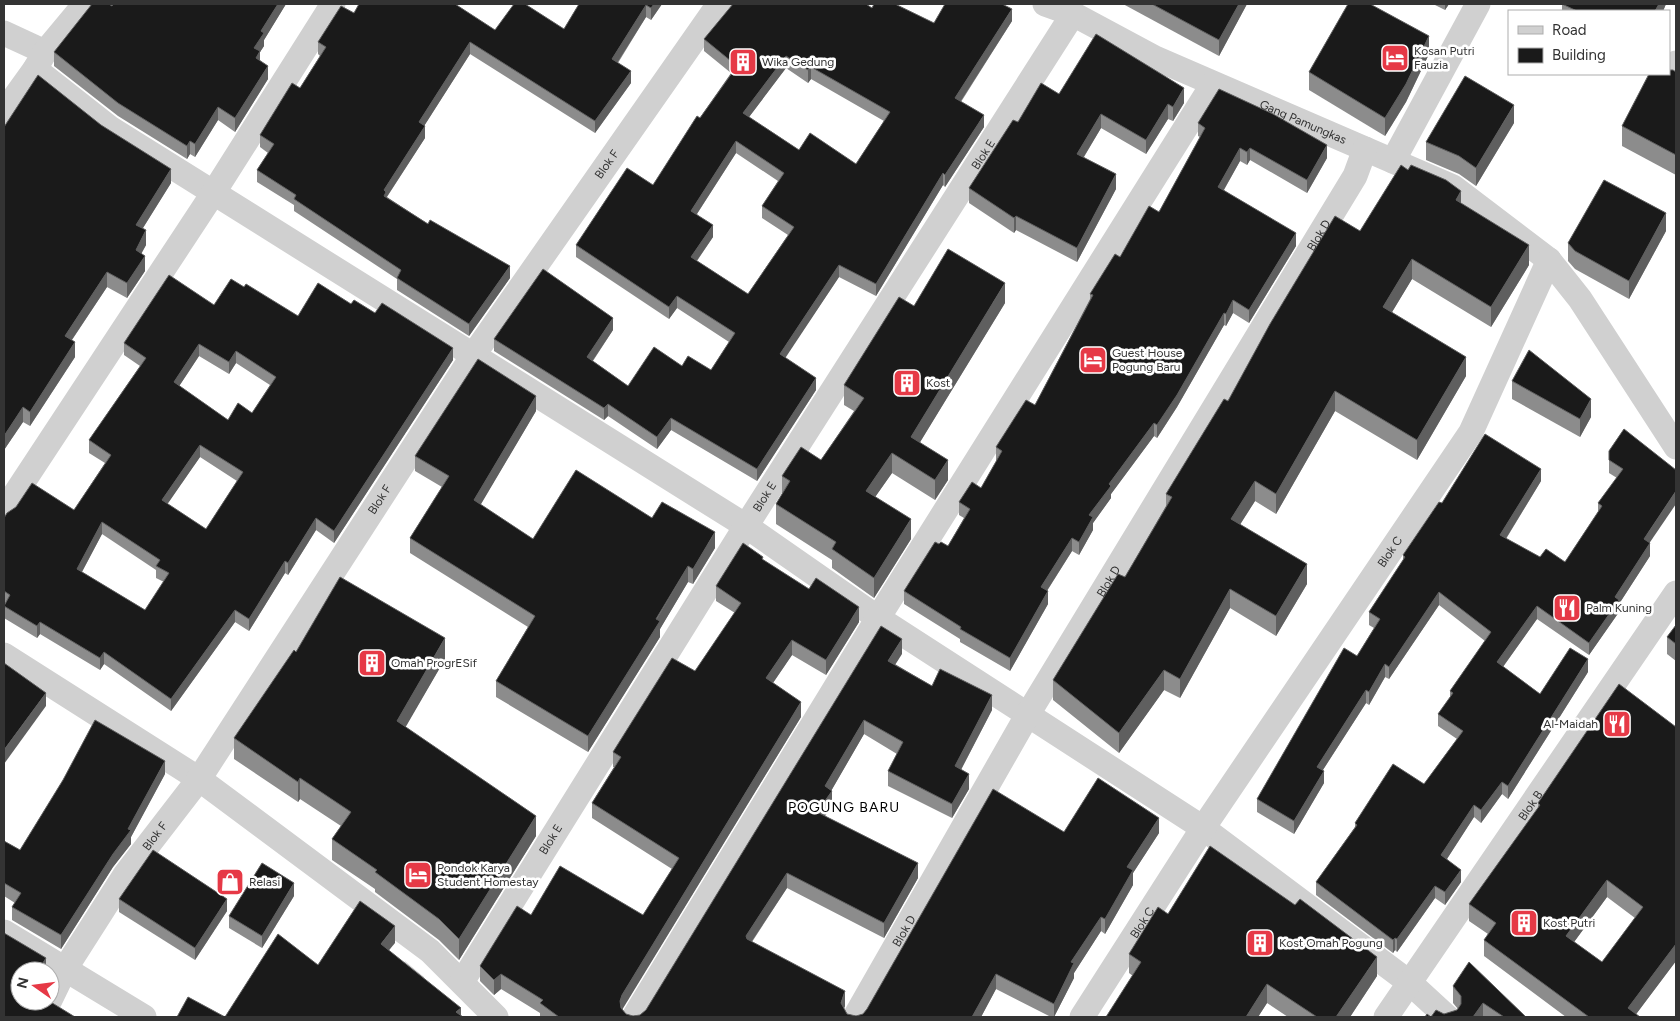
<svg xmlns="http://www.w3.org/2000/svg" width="1680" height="1021" viewBox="0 0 1680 1021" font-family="Figtree,sans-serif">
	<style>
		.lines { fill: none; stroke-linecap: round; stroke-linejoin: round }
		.minor-tunnel { stroke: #d6d6d6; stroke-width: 25; stroke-dasharray: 25 12; stroke-linecap: butt }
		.minor { stroke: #d0d0d0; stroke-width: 25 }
		.wall { fill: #8c8c8c; fill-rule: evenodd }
		.shaded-wall { fill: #5f5f5f }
		.building { fill: #1a1a1a; stroke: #5f5f5f; fill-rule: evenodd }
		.labels { text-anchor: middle; stroke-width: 5; stroke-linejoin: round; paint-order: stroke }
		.poi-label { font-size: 12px; fill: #333; stroke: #fff; text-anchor: start }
		.street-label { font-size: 12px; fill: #333; stroke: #fff }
		.neighbourhood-label { font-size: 14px; letter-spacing: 1px; fill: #000; stroke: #fff }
	</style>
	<rect width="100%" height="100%" fill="#fff"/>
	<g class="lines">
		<polyline class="minor-tunnel" points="375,1017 430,951"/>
		<g class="minor">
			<path id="s1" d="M1045,4L1073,14L1155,58L1453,187L1549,260L1580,299L1676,447"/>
			<polyline points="4,33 45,52"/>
			<polyline points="35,69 110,128 746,526 878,618 1203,828 1410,983 1447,1017"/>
			<polyline points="1670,76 1676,63"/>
			<polyline points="4,112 35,69 45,52 85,4"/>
			<polyline points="1393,161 1478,4"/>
			<polyline points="4,511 214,192 333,4"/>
			<polyline points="4,655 199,779 430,951 496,1017"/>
			<polyline points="4,932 144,1017"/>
			<path id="s2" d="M462,982L746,526L1073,14"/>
			<path id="s3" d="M50,1000L65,969L125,875L199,779L472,357L719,4"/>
			<polyline points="634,1017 878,618 1213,84"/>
			<path id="s4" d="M855,1017L1028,714L1355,176L1365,149"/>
			<path id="s5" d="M1082,1017L1203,828L1471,432L1549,260"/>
			<path id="s6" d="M1386,1017L1676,593"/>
		</g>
	</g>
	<g class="wall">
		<polygon points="113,4 286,4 264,40 264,46 260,52 260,60 268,79 235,132 218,120 195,157 190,154 187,159 118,116 54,66 54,52 112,6"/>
		<polygon points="579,4 662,4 651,20 646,17 618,63 631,83 595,133 470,54 424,126 425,138 387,197 510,278 469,336 397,290 397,279 294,211 294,205 257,182 257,170 268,153 260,147 260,135 300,88 320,56 318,54 318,42 354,13 495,30 564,29"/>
		<polygon points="1123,4 1247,4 1219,56"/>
		<polygon points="1433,4 1449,4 1445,10"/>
		<polygon points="1562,4 1666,4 1663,11 1562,11"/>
		<path d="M872,8L934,23L1012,21L961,102L984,127L945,187L943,185L876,296L839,277L785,357L816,390L757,481L671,430L657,449L608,416L604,420L494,351V339L613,330L593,361L628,386L682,366L711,370L729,342L677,308L669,319L576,257V245L653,185L731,73L704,51V39ZM786,68L808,83L811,79L884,121L856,164L799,150L749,117ZM736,153L778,181L762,206V218L788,235L748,294L697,261L713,237L697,214Z"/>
		<polygon points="1429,54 1406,102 1385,136 1309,90 1309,72"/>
		<polygon points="1676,72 1676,175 1622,146 1622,126"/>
		<polygon points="1059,94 1184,103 1173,121 1168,119 1146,154 1101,128 1084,157 1116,189 1077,262 1016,230 1014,233 969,203 969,188 1018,122"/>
		<polygon points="1198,123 1327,158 1307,193 1250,160 1247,165 1240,161 1224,190 1296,246 1249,323 1233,313 1226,326 1224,325 1177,407 1157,438 1154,436 1111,494 1111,498 1093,523 1093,530 1079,555 1072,551 1047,591 1048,604 1010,671 960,642 960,639 904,604 904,591 939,544 948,546 964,518 959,515 959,502 981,488 997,460 996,460 996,447 1035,405 1090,299 1090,294 1159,212 1200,137 1198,136"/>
		<polygon points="1514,123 1476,186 1459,174 1426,160 1426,142"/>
		<polygon points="101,125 171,183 143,228 146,245 141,253 145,271 127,298 107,287 72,340 75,357 30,426 23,422 4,450 4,127"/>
		<polygon points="1461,203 1529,265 1491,327 1412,279 1392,312 1466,376 1417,460 1335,411 1276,514 1255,501 1240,524 1307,584 1276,636 1230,608 1180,698 1164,690 1119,753 1053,700 1053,680 1125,577 1166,506 1166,494 1228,401 1360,231"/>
		<polygon points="1666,231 1629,299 1575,269 1568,261 1568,243"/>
		<path d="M244,287L298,316L351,304L453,360L334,543L316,530L288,575L285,573L249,631L235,622L171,711L104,664L100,670L40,634L37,638L4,618V606L5,604L4,603V518L74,510L105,463L89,453V440L140,366L124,355V343L214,305ZM199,356L229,374L236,363L270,385L252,413L228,420L179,386ZM200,457L237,481L206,529L167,504ZM102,534L156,570V578L164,582L145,610L82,572Z"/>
		<polygon points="1005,303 920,442 948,480 935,500 892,473 875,497 911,539 874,598 832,568 832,560 776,524 776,504 782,494 782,476 821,460 854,411 844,405 844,385 914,306"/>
		<polygon points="1512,381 1591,417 1580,437 1512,399"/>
		<polygon points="536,411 480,505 533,539 652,518 715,548 693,584 688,582 660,629 660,637 588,752 496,697 496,681 528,627 410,553 410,538 442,487 415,471 415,456"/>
		<polygon points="1624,429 1650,543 1650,556 1619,604 1619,612 1589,655 1537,619 1503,667 1540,694 1588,672 1508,799 1502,794 1481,823 1474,817 1447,859 1461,882 1445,905 1435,898 1397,952 1395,950 1393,953 1316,895 1316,882 1355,827 1355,823 1424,784 1457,739 1438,726 1438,714 1450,698 1450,691 1485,641 1439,605 1389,679 1385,677 1369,705 1366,703 1323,770 1324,783 1294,834 1257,812 1257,799 1357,656 1374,628 1369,625 1369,612 1403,561 1403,555 1442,503 1541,481 1506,539 1540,557 1565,562 1598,512 1598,503 1617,478 1609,473 1609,451"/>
		<polygon points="763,560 859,622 826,675 792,655 773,683 801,717 622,1009 626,1014 633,1016 640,1015 646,1010 902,654 895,664 932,686 992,710 961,770 969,789 952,818 888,786 888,771 897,754 864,734 831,791 832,806 825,816 918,878 884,938 787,888 752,942 845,1006 844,1008 847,1014 856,1016 863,1014 1064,832 1159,833 1133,873 1133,885 1105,934 1101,931 1074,973 1074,978 1054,1017 1051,1017 996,989 981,1017 540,1017 540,1013 501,989 494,995 480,981 480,966 531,915 643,915 672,869 592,818 592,803 614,767 613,767 613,752 695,671 735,613 716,601 716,586"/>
		<polygon points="1676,625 1676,661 1667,654 1667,637"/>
		<polygon points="296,652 445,659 405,727 536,836 459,960 439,940 375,892 375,889 332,860 332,839 341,826 300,799 298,802 234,759 234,738"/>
		<path d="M1676,727V961L1636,1014L1640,1017H1566L1484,956V940L1488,934L1469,921V904L1538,808V803ZM1607,897L1635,918L1602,962L1574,942Z"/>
		<polygon points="165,774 131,837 131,844 113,867 61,949 12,920 12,907 15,903 4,896 4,841 20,850"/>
		<polygon points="294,896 262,948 229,928 229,916"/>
		<polygon points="119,899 227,911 195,960 119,912"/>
		<polygon points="1168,914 1377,976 1350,1017 1288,1017 1267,1003 1258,1017 1106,1017 1133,976 1129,973 1129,954"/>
		<polygon points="1453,986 1526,1017 1425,1017 1431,1017 1444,1014 1457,1010 1458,1009 1453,1003"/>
	</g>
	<g class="shaded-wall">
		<polygon points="278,4 286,4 264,40 264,46 260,52 260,65 256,71 254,48 261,31"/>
		<polygon points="654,4 662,4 651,20 651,8"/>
		<polygon points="1239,4 1247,4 1219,56 1219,40"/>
		<polygon points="1445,4 1449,4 1445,10"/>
		<polygon points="1659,4 1666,4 1663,11 1655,11"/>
		<polygon points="646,5 646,17 612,71 612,59"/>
		<polygon points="1012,9 1012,21 955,110 955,98"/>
		<polygon points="1429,36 1429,54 1406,102 1385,136 1385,118"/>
		<polygon points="470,42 470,54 419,134 419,122"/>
		<polygon points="786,56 786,68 743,125 743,113"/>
		<polygon points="268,66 268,79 235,132 235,118"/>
		<polygon points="811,67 811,79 808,83 808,70"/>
		<polygon points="631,71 631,83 595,133 595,121"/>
		<polygon points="1184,88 1184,103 1173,121 1173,107"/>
		<polygon points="1168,104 1168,119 1146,154 1146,140"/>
		<polygon points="1514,105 1514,123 1476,186 1476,168"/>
		<polygon points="218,107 218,120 195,157 195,144"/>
		<polygon points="1101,114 1101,128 1077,168 1077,154"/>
		<polygon points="984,115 984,127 945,187 945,175"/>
		<polygon points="425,126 425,138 386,198 384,208 384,190"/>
		<polygon points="190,141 190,154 187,159 187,146"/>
		<polygon points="736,141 736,153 691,223 691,211"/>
		<polygon points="1327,145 1327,158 1307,193 1307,180"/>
		<polygon points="1240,148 1240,161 1218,200 1218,187"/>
		<polygon points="1250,148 1250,160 1247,165 1247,152"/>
		<polygon points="171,169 171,183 136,239 136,225"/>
		<polygon points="943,173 943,185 876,296 876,284"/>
		<polygon points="1116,174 1116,189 1077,262 1077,248"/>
		<polygon points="1461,191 1461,211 1456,200"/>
		<polygon points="1666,213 1666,231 1629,299 1629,281"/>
		<polygon points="1016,216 1016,230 1014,233 1014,218"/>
		<polygon points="713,225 713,237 691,269 691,257"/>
		<polygon points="146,230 146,245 136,264 136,250"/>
		<polygon points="1296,233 1296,246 1249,323 1249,310"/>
		<polygon points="1529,245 1529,265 1491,327 1491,307"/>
		<polygon points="145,256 145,271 127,298 127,283"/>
		<polygon points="1412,259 1412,279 1383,327 1383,307"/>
		<polygon points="839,265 839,277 780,366 780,354"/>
		<polygon points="510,266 510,278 469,336 469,324"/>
		<polygon points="107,272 107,287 65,350 65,336"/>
		<polygon points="1005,283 1005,303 911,457 911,437"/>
		<polygon points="677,296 677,308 669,319 669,307"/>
		<polygon points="1233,300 1233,313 1226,326 1226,314"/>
		<polygon points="1224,313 1224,325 1177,407 1157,438 1157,425"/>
		<polygon points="613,318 613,330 587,369 587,357"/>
		<polygon points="75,342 75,357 30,426 30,412"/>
		<polygon points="199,344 199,356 174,394 174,382"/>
		<polygon points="453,348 453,360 334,543 334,531"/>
		<polygon points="236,351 236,363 229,374 229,362"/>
		<polygon points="1466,357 1466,376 1417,460 1417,440"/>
		<polygon points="816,378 816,390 757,481 757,469"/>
		<polygon points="1335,391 1335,411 1276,514 1276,494"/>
		<polygon points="536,396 536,411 474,516 474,500"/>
		<polygon points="1591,399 1591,417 1580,437 1580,419"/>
		<polygon points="608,404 608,416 604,420 604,408"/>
		<polygon points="23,407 23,422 4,450 4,436"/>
		<polygon points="671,418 671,430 657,449 657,437"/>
		<polygon points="1154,423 1154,436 1111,494 1111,498 1093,523 1093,530 1079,555 1079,542 1089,515 1109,484"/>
		<polygon points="200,445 200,457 162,512 162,500"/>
		<polygon points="892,453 892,473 866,510 866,491"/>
		<polygon points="948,460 948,480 935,500 935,480"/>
		<polygon points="1541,469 1541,481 1500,548 1500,535"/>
		<polygon points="1255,481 1255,501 1231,539 1231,519"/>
		<polygon points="1676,491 1676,504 1644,551 1644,539"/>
		<polygon points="316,518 316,530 288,575 288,563"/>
		<polygon points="911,519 911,539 874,598 874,578"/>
		<polygon points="102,522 102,534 77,581 77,569"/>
		<polygon points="715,532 715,548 693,584 693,569"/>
		<polygon points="1072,538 1072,551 1041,600 1041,587"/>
		<polygon points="1650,543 1650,556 1619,604 1619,612 1589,655 1589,643 1615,597"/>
		<polygon points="285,561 285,573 249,631 249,619"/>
		<polygon points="1307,564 1307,584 1276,636 1276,616"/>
		<polygon points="688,566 688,582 660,629 660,637 588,752 588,736"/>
		<polygon points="1230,589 1230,608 1180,698 1180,679"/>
		<polygon points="1048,591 1048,604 1010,671 1010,658"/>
		<polygon points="1439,592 1439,605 1389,679 1389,667"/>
		<polygon points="1537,606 1537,619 1497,675 1497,662"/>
		<polygon points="859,607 859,622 826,675 826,660"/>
		<polygon points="235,610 235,622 171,711 171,699"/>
		<polygon points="40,622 40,634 37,638 37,626"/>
		<polygon points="445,638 445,659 397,742 397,721"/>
		<polygon points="902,639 902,654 888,676 888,661"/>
		<polygon points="792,640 792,655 766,693 766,678"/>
		<polygon points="104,652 104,664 100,670 100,658"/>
		<polygon points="1588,659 1588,672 1508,799 1508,786"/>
		<polygon points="1385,664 1385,677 1369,705 1369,692"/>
		<polygon points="1164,670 1164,690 1119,753 1119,733"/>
		<polygon points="1366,690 1366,703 1317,779 1317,767"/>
		<polygon points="46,693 46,706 4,764 4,750"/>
		<polygon points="992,695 992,710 955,781 955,766"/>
		<polygon points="801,702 801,717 622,1010 620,1001 622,995"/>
		<polygon points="864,720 864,734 827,798 832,791 832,806 817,827 817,812 825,786"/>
		<polygon points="165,761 165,774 131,837 131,844 113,867 61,949 61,935 128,829"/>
		<polygon points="1324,771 1324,783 1294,834 1294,821"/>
		<polygon points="969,774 969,789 952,818 952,804"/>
		<polygon points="300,778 300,799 298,802 298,782"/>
		<polygon points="1502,782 1502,794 1481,823 1481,810"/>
		<polygon points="1474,805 1474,817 1441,868 1441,855"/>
		<polygon points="536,816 536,836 459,960 459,939"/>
		<polygon points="1159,818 1159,833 1133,873 1133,885 1105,934 1105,919 1127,867"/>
		<polygon points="918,863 918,878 884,938 884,923"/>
		<polygon points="1461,870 1461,882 1445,905 1445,892"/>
		<polygon points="787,873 787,888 746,950 746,936"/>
		<polygon points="1607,880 1607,897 1566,953 1566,936"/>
		<polygon points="294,883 294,896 262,948 262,936"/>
		<polygon points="1435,886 1435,898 1397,952 1397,939"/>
		<polygon points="227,899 227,911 195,960 195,948"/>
		<polygon points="1101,917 1101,931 1074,973 1074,978 1054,1017 1054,1004 1071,962"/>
		<polygon points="395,926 395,943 381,960 381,944"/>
		<polygon points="1395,938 1395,950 1393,953 1393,940"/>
		<polygon points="1676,944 1676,961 1634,1017 1628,1008"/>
		<polygon points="1377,957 1377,976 1350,1017 1336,1017"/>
		<polygon points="46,958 46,971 38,971"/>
		<polygon points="501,974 501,989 494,995 494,980"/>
		<polygon points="996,974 996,989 981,1017 972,1017"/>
		<polygon points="1267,984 1267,1003 1258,1017 1246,1017"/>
		<polygon points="845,991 845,1006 841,1017 841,1003"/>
		<polygon points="1483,1003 1483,1017 1473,1017"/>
		<polygon points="461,1008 461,1017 456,1012"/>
	</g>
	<g class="building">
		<polygon points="92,4 109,4 112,6 113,4 278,4 261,31 264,33 254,48 260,51 256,58 268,66 235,118 218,107 195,144 190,141 187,146 118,103 54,52"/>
		<polygon points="359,4 455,4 495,30 514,4 525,4 564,29 579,4 654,4 651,8 646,5 612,59 631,71 595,121 470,42 419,122 425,126 384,190 386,192 384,196 428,224 430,220 510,266 469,324 397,278 401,270 294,199 296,195 257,170 274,144 260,135 292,83 300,88 326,47 318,42 341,6 354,13"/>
		<path d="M733,4H866L872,8L874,4H895L934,23L945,4H1002L1012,9L955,98L984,115L945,175L943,173L876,284L839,265L780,354L816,378L757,469L671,418L657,437L608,404L604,408L494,339L543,269L613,318L587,357L628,386L654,347L682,366L688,356L711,370L735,333L677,296L669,307L576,245L627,168L653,185L697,116L700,118L737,66L704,39ZM786,56L808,70L811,67L890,112L856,164L810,133L799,150L743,113ZM736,141L784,173L762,206L794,227L748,294L691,257L713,225L691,211Z"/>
		<polygon points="1152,4 1239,4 1219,40"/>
		<polygon points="1348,4 1370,4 1429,36 1406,84 1385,118 1309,72"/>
		<polygon points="1562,4 1659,4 1655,11 1577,11"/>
		<polygon points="1096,34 1184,88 1173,107 1168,104 1146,140 1101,114 1077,154 1116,174 1077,248 1016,216 1014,218 969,188 1013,120 1018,122 1041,83 1059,94"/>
		<polygon points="1669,70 1673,70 1676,72 1676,155 1622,126 1649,74 1669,74"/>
		<polygon points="38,75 101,125 171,169 136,225 146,230 136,250 145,256 127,283 107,272 65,336 75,342 30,412 23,407 4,436 4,127"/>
		<polygon points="1465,76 1514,105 1476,168 1459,156 1426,142"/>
		<polygon points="1219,89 1273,114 1327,145 1307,180 1250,148 1247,152 1240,148 1218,187 1296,233 1249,310 1233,300 1226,314 1224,313 1177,395 1157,425 1154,423 1109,484 1111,486 1089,515 1093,517 1079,542 1072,538 1041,587 1048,591 1010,658 960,629 961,627 904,591 935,542 939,544 941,542 948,546 970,509 959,502 972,482 981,488 1002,451 996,447 1026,400 1035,405 1093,295 1090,294 1115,254 1120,257 1149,206 1159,212 1205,128 1198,123"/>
		<polygon points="1401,165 1408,170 1411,165 1446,180 1461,191 1456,200 1529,245 1491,307 1412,259 1383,307 1466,357 1417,440 1335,391 1276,494 1255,481 1231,519 1307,564 1276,616 1230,589 1180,679 1164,670 1119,733 1053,680 1118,574 1125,577 1172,497 1166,494 1224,399 1228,401 1270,324 1335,216 1360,231"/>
		<polygon points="1604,180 1666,213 1629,281 1575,251 1568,243"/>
		<polygon points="948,249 1005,283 911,437 948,460 935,480 892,453 866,491 911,519 874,578 832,549 836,542 776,504 790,481 782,476 801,447 821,460 864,398 844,385 899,297 914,306"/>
		<path d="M169,275L214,305L231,279L244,287L246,284L298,316L318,283L351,304L354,300L375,313L382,303L453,348L334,531L316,518L288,563L285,561L249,619L235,610L171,699L104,652L100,658L40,622L37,626L4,606L10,595L4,591V518L7,513L16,507L32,483L74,510L111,455L89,440L146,358L124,343ZM199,344L229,362L236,351L276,377L252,413L238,403L228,420L174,382ZM200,445L243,472L206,529L162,500ZM102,522L160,560L156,566L169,573L145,610L77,569Z"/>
		<polygon points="1529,350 1591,399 1580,419 1512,381"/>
		<polygon points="478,359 536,396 474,500 533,539 576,470 652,518 662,502 715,532 693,569 688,566 656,619 660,621 588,736 496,681 535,616 410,538 449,476 415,456"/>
		<polygon points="1624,429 1676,470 1676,491 1644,539 1650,543 1615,597 1619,600 1589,643 1537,606 1497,662 1540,694 1570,648 1588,659 1508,786 1502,782 1481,810 1474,805 1441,855 1461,870 1445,892 1435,886 1397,939 1395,938 1393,940 1316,882 1357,825 1355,823 1393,764 1424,784 1463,731 1438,714 1453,693 1450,691 1491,632 1439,592 1389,667 1385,664 1369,692 1366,690 1317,767 1324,771 1294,821 1257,799 1344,648 1357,656 1380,619 1369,612 1405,557 1403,555 1439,502 1442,503 1485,434 1541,469 1500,535 1540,557 1546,549 1565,562 1602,506 1598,503 1623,469 1609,460 1609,451"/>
		<polygon points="743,543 763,557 762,559 809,589 816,578 859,607 826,660 792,640 766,678 801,702 622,995 620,1001 621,1008 626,1014 633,1016 640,1015 646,1010 881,626 902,639 888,661 932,686 940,669 992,695 955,766 969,774 952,804 888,771 903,742 864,720 825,786 832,791 817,812 918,863 884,923 787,873 746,936 747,939 845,991 841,1003 847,1014 856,1016 863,1014 867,1009 993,789 1064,832 1098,778 1159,818 1127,867 1133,870 1105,919 1101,917 1071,962 1074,963 1054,1004 996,974 972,1017 559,1017 540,1003 543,1000 501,974 494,980 480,966 517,906 531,915 560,866 643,915 679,858 592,803 621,757 613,752 672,658 695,671 741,603 716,586"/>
		<polygon points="340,577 445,638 397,721 536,816 459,939 439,919 375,872 377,870 332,839 351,812 300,778 298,782 234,738 294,650 296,652"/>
		<polygon points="1676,625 1676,644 1667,637"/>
		<polygon points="4,663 46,693 4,750"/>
		<path d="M1619,684L1676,727V944L1628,1008L1640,1017H1589L1484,940L1496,923L1469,904L1540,805L1538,803ZM1607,880L1643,907L1602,962L1566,936Z"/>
		<polygon points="95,720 165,761 128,829 131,830 113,854 61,935 12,907 21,893 4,883 4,841 20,850 63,780"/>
		<polygon points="1210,846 1295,905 1300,899 1377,957 1336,1017 1317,1017 1267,984 1246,1017 1106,1017 1141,962 1129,954 1158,907 1168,914"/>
		<polygon points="153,850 227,899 195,948 119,899"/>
		<polygon points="262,863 294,883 262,936 229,916"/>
		<polygon points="360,901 395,926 381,944 461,1008 456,1012 463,1017 225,1017 278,934 318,965"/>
		<polygon points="4,933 46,958 38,971 20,971 20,1001 49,1001 75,1017 4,1017"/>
		<polygon points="1469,962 1526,1017 1504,1017 1483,1003 1473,1017 1425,1017 1427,1014 1431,1017 1436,1010 1444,1014 1457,1010 1461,1004 1461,996 1453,986"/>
		<polygon points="188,997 225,1017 177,1017"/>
	</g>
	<defs>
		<symbol id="hotel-square" viewBox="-11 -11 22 22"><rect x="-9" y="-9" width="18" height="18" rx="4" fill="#e63946" stroke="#fff"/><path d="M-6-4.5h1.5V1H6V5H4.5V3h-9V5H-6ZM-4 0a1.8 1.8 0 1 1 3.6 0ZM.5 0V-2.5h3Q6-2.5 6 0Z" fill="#fff"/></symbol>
		<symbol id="building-square" viewBox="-11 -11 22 22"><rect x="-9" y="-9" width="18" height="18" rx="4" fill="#e63946" stroke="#fff"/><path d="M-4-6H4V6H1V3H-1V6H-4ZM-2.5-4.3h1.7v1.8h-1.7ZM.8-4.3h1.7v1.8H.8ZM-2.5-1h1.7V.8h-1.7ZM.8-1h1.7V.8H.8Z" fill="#fff"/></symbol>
		<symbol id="restaurant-square" viewBox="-11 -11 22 22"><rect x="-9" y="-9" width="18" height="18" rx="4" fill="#e63946" stroke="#fff"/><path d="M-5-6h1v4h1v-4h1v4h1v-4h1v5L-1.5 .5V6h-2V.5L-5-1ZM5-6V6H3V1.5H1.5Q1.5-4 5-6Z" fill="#fff"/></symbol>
		<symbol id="shop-square" viewBox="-11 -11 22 22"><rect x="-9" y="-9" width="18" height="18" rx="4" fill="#e63946" stroke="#fff"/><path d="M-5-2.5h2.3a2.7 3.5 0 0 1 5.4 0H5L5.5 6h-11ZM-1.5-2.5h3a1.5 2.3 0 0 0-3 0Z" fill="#fff"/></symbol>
	</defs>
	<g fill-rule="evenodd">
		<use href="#hotel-square" x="1379" y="42" width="32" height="32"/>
		<use href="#building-square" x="727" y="46" width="32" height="32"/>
		<use href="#hotel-square" x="1077" y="344" width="32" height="32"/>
		<use href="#building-square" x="891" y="367" width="32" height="32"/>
		<use href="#restaurant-square" x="1551" y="592" width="32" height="32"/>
		<use href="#building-square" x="356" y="647" width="32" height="32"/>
		<use href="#restaurant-square" x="1601" y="708" width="32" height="32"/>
		<use href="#hotel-square" x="402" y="859" width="32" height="32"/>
		<use href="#shop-square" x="214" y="866" width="32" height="32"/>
		<use href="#building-square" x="1508" y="907" width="32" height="32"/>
		<use href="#building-square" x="1244" y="927" width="32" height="32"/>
	</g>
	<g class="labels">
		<g class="poi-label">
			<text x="1414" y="55">Kosan Putri<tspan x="1414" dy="14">Fauzia</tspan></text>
			<text x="762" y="66">Wika Gedung</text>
			<text x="1112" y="357">Guest House<tspan x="1112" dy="14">Pogung Baru</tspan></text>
			<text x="926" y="387">Kost</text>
			<text x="1586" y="612">Palm Kuning</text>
			<text x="391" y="667">Omah ProgrESif</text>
			<text x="1598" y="728" text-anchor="end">Al-Maidah</text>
			<text x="437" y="872">Pondok Karya<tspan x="437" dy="14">Student Homestay</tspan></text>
			<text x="249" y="886">Relasi</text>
			<text x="1543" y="927">Kost Putri</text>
			<text x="1279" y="947">Kost Omah Pogung</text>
		</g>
		<g class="street-label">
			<text dy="4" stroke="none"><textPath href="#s1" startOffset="284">Gang Pamungkas</textPath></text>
			<text dy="4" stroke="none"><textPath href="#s2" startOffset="978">Blok E</textPath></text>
			<text dy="4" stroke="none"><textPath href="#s3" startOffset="1005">Blok F</textPath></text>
			<text dy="4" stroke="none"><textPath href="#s4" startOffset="909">Blok D</textPath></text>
			<text dy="4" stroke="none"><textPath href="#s2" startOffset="572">Blok E</textPath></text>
			<text dy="4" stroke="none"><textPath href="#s3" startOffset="600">Blok F</textPath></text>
			<text dy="4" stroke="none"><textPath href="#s5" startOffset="558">Blok C</textPath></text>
			<text dy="4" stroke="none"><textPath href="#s4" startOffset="504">Blok D</textPath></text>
			<text dy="4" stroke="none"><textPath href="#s6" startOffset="256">Blok B</textPath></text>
			<text dy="4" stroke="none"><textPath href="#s3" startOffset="195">Blok F</textPath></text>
			<text dy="4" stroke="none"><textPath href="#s2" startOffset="168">Blok E</textPath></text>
			<text dy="4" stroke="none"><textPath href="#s5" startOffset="112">Blok C</textPath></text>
			<text dy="4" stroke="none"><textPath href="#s4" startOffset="99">Blok D</textPath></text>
		</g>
		<g class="neighbourhood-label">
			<text x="844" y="812">POGUNG BARU</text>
		</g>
	</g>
	<rect width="1680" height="1021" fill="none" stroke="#333333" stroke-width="10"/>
	<rect x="1508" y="10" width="162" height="65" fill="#ffffff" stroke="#adadad"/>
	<rect x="1518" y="26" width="25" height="8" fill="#d0d0d0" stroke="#adadad"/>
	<text x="1552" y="35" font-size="15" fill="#333333">Road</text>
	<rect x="1518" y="48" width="25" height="15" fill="#1a1a1a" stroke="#adadad"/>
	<text x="1552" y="60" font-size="15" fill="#333333">Building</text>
	<g transform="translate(35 986) rotate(284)"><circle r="24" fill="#ffffff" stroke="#adadad"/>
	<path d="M0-4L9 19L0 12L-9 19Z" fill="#e63946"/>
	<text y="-8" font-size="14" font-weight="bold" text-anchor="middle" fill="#333333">N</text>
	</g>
</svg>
